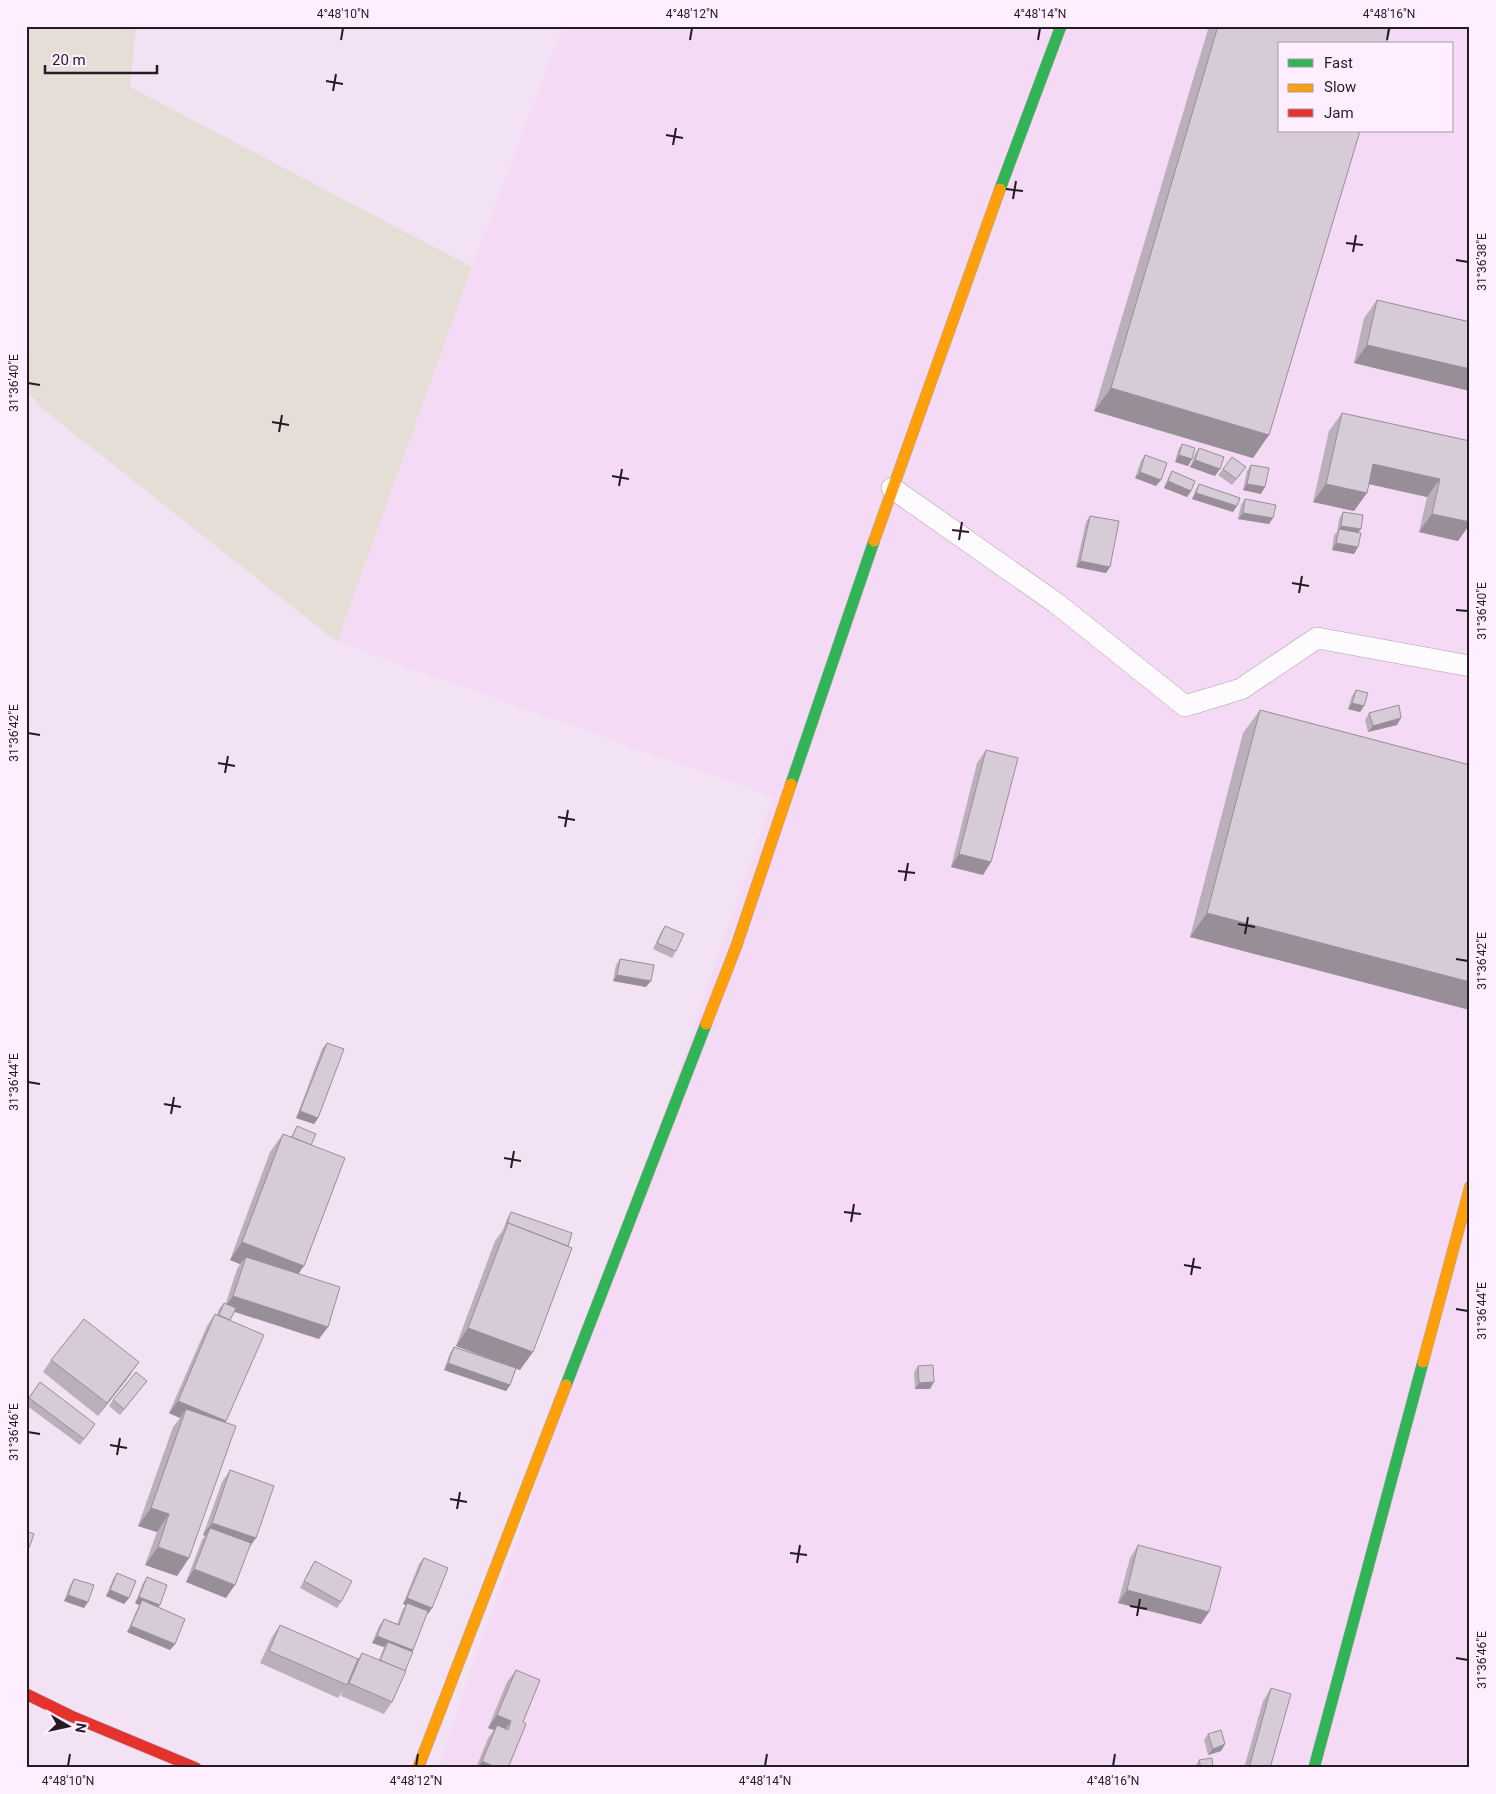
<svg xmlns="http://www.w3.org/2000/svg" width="1496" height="1794" viewBox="0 0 1496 1794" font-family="Roboto,sans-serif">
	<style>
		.built { fill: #f4daf4; fill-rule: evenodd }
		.green { fill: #e4ded7 }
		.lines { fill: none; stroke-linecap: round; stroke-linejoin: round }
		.lane-casing { stroke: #aca0ad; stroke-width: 22 }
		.fast-casing { stroke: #aca0ad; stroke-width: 12 }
		.slow-casing { stroke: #aca0ad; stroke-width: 12 }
		.jam-casing { stroke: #aca0ad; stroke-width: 12 }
		.lane { stroke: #fdfbfd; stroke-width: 21 }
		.fast { stroke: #30b455; stroke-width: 11 }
		.slow { stroke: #ff9f0a; stroke-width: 11 }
		.jam { stroke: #e5322d; stroke-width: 11 }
		.wall { fill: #baafba }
		.shaded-wall { fill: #978e97 }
		.building { fill: #d8cbd8; stroke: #978e97 }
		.ticks { fill: none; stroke: #241b25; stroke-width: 2 }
		.neatline { fill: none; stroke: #241b25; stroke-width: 2 }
		.ticks-label { font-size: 12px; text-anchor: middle; fill: #241b25 }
	</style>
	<rect width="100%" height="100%" fill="#f2e2f3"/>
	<path class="built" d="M563,26H1470V1768H438L773,797L337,642L472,267ZM1280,44H1452V131H1280Z"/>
	<polygon class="green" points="26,26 136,26 130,87 472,267 337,642 44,410 26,390"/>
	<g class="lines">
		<defs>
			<polyline id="lane" points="892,488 1056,603 1185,706 1241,689 1317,638 1470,666"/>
			<g id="fast">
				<polyline points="1000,189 1061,26"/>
				<polyline points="791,784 874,541"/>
				<polyline points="566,1385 706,1024"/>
				<polyline points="1314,1768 1423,1362"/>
			</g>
			<g id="slow">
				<polyline points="874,541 1000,189"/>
				<polyline points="706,1024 736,947 791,784"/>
				<polyline points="1423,1362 1470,1187"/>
				<polyline points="418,1768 566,1385"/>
			</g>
			<polyline id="jam" points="26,1694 71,1716 196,1768"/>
		</defs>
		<use href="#lane" class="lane-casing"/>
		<use href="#fast" class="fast-casing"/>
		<use href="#slow" class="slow-casing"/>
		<use href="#jam" class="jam-casing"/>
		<use href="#lane" class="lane"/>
		<use href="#fast" class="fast"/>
		<use href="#slow" class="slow"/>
		<use href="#jam" class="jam"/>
	</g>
	<g class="wall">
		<polygon points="1209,26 1391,26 1253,458 1094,411"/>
		<polygon points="1377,300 1470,322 1470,391 1354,363 1364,318"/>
		<polygon points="1342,413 1470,441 1458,541 1419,532 1427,497 1368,484 1354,511 1313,502 1329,431"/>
		<polygon points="1182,444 1192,459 1188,466 1175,462 1178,450"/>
		<polygon points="1199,448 1215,476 1190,467 1195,454"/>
		<polygon points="1145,455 1156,486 1135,478 1141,461"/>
		<polygon points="1251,465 1261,494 1243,490 1247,471"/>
		<polygon points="1223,469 1241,474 1232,485 1218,475"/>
		<polygon points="1172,471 1191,491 1187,497 1164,488 1168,478"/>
		<polygon points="1199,484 1233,512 1192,499 1195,491"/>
		<polygon points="1245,499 1269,524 1238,519 1241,505"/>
		<polygon points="1343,512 1358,532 1358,547 1354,554 1332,550 1334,535 1337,532 1339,519"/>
		<polygon points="1090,516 1106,573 1076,567 1086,522"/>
		<polygon points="1356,690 1364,706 1360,712 1348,709 1352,696"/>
		<polygon points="1260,710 1470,765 1470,1010 1190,937 1243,733"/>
		<polygon points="1369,713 1397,725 1368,732 1365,720"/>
		<polygon points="986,750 991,862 983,875 951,867 977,763"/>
		<polygon points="665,926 676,951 672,958 653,949 661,932"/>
		<polygon points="620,959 646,987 613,981 616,965"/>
		<polygon points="327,1043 318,1118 314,1124 296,1118 322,1049"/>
		<polygon points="297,1126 311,1145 298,1274 319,1339 234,1312 230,1320 225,1422 189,1558 177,1576 145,1565 157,1532 138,1526 173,1427 180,1418 169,1413 207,1326 215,1314 217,1315 219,1309 224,1303 226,1303 237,1269 240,1264 230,1260 270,1152 283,1134 291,1137"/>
		<polygon points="511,1212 520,1370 516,1369 510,1385 506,1391 444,1370 450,1353 454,1347 497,1362 456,1346 495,1241 503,1230 507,1219"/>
		<polygon points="51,1360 130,1375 98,1416 43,1372"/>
		<polygon points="918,1366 930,1389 915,1389 914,1372"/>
		<polygon points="147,1381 120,1415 109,1406 113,1400"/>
		<polygon points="40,1382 95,1424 80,1445 26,1405 26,1401"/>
		<polygon points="230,1470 256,1538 249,1548 226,1598 186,1582 202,1540 205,1536 203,1535 222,1482"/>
		<polygon points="1138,1545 1201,1624 1118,1603 1130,1558"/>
		<polygon points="424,1558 432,1608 427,1614 392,1702 384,1714 341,1696 343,1691 338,1698 260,1663 272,1637 280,1625 358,1659 362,1653 379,1660 384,1647 372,1643 379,1626 384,1619 397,1624 403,1609 406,1605 403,1604 419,1564"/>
		<polygon points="315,1561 341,1602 337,1608 300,1588 311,1567"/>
		<polygon points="117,1573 129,1598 124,1604 106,1596 113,1579"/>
		<polygon points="147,1577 158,1607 175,1644 170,1650 127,1632 139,1605 135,1603 143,1583"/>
		<polygon points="74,1579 84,1608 64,1601 70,1585"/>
		<polygon points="516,1670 508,1768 476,1768 488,1738 494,1730 488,1728 507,1682"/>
		<polygon points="1271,1688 1270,1768 1244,1768 1263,1701"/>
		<polygon points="1208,1734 1225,1744 1221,1751 1208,1755 1204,1740"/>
		<polygon points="1199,1760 1213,1768 1195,1768 1195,1767"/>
	</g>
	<g class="shaded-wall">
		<polygon points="1367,345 1470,369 1470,391 1354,363"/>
		<polygon points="1111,388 1269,435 1253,458 1094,411"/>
		<polygon points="1179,455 1192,459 1188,466 1175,462"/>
		<polygon points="1195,460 1220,469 1215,476 1190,467"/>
		<polygon points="1373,464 1440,479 1427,497 1360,482"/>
		<polygon points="1140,472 1161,480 1156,486 1135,478"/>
		<polygon points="1168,481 1191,491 1187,497 1164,488"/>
		<polygon points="1247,484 1265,487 1261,494 1243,490"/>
		<polygon points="1326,484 1367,493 1354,511 1313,502"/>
		<polygon points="1196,493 1237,506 1233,512 1192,499"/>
		<polygon points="1243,513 1273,518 1269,524 1238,519"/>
		<polygon points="1432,514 1470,522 1470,524 1458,541 1419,532"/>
		<polygon points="1341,526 1361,529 1356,535 1339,529"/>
		<polygon points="1336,543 1358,547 1354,554 1332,550"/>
		<polygon points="1080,561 1110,567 1106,573 1076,567"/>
		<polygon points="1352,703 1364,706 1360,712 1348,709"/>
		<polygon points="1401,718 1397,725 1368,732 1373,726"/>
		<polygon points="959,854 991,862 983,875 951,867"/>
		<polygon points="1207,913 1470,982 1470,1010 1190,937"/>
		<polygon points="617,975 651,981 646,987 613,981"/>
		<polygon points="300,1111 318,1118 314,1124 296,1118"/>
		<polygon points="242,1242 304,1266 291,1284 246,1257 240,1264 230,1260"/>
		<polygon points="233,1296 328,1327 319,1339 224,1308"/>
		<polygon points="468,1328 533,1352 520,1370 456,1346"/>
		<polygon points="139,1362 130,1375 98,1416 107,1403"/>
		<polygon points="448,1363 510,1385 506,1391 444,1370"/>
		<polygon points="934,1382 930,1389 915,1389 919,1383"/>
		<polygon points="178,1401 226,1421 217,1434 186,1409 180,1418 169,1413"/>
		<polygon points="151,1508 169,1514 157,1532 138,1526"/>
		<polygon points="212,1523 256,1538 247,1550 210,1528 205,1536 203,1535"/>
		<polygon points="158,1547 189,1558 177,1576 145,1565"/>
		<polygon points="194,1569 235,1585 226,1598 186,1582"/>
		<polygon points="110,1590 129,1598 124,1604 106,1596"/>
		<polygon points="1127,1590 1209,1612 1201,1624 1118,1603"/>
		<polygon points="68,1595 88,1602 84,1608 64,1601"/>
		<polygon points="139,1597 160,1605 155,1611 142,1600 139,1605 135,1603"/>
		<polygon points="407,1598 432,1608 428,1614 406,1605 407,1603 406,1605 403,1604"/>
		<polygon points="131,1626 175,1644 170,1650 127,1632"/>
		<polygon points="377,1636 413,1650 409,1657 388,1642 384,1647 372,1643"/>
		<polygon points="497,1715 511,1721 502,1734 497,1725 494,1730 488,1728"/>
		<polygon points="1225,1744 1221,1751 1208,1755 1213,1749"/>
		<polygon points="482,1761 497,1768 478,1768"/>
	</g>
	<g class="building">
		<polygon points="1218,26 1391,26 1386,44 1280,44 1280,131 1360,131 1269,435 1111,388"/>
		<polygon points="1377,300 1470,322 1470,369 1367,345"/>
		<polygon points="1342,413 1470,441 1470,522 1432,514 1440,479 1373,464 1367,493 1326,484"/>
		<polygon points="1182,444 1195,448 1192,459 1179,455"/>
		<polygon points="1199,448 1224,457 1220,469 1195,460"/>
		<polygon points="1145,455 1167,463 1161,480 1140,472"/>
		<polygon points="1232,457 1246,467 1236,479 1223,469"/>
		<polygon points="1251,465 1269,468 1265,487 1247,484"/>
		<polygon points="1172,471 1195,481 1191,491 1168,481"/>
		<polygon points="1199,484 1240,498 1237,506 1196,493"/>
		<polygon points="1245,499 1276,505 1273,518 1243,513"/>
		<polygon points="1343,512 1363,515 1361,529 1341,526"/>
		<polygon points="1090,516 1119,521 1110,567 1080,561"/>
		<polygon points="1339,529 1361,533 1358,547 1336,543"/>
		<polygon points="1356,690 1368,693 1364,706 1352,703"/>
		<polygon points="1399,705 1401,718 1373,726 1369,713"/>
		<polygon points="1260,710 1470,765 1470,982 1207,913"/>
		<polygon points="986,750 1018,758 991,862 959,854"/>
		<polygon points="665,926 684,934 676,951 657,943"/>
		<polygon points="620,959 654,965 651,981 617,975"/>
		<polygon points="327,1043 344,1049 318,1118 300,1111"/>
		<polygon points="297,1126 316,1134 311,1145 292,1137"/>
		<polygon points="283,1134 345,1158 304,1266 242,1242"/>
		<polygon points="511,1212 572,1233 568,1246 508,1223 507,1224"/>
		<polygon points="508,1223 572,1248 533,1352 468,1328"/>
		<polygon points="246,1257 340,1287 328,1327 233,1296"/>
		<polygon points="224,1303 236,1308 230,1320 219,1315"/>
		<polygon points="215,1314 264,1335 226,1421 178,1401"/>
		<polygon points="84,1319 139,1362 107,1403 51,1360"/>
		<polygon points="454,1347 516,1368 510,1385 448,1363"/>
		<polygon points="933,1365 934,1382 919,1383 918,1366"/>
		<polygon points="136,1372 147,1381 124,1409 113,1400"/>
		<polygon points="40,1382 95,1424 84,1439 29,1398"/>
		<polygon points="186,1409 236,1426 189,1558 158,1547 169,1514 151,1508"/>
		<polygon points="230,1470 274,1486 256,1538 212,1523"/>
		<polygon points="210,1528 251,1543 235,1585 194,1569"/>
		<polygon points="26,1531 34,1534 29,1548 26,1547"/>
		<polygon points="1138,1545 1221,1567 1209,1612 1127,1590"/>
		<polygon points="424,1558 448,1568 432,1608 407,1598"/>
		<polygon points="315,1561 352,1581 341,1602 304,1581"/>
		<polygon points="117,1573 136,1581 129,1598 110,1590"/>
		<polygon points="147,1577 167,1585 160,1605 139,1597"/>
		<polygon points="74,1579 94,1585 88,1602 68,1595"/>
		<polygon points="142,1600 185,1619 175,1644 131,1626"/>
		<polygon points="407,1603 428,1611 413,1650 377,1636 384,1619 399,1625"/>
		<polygon points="280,1625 358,1659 347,1685 269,1651"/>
		<polygon points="388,1642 413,1652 405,1671 380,1660"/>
		<polygon points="362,1653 406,1671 392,1702 349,1683"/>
		<polygon points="516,1670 540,1680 523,1722 526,1724 508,1768 497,1768 482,1761 497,1725 508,1730 511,1721 497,1715"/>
		<polygon points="1271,1688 1291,1694 1270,1768 1249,1768"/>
		<polygon points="1221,1730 1225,1744 1213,1749 1208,1734"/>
		<polygon points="1212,1758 1213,1768 1201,1768 1199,1760"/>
	</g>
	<path class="ticks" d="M341,40L343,28M690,40L692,28M1038,40L1040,28M1387,40L1389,28M326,81L343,84M333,91L336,74M666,135L683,138M673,145L676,128M1006,189L1023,191M1013,199L1016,181M1346,243L1363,245M1353,252L1356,235M1456,260L1468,262M28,383L40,385M272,422L289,425M279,432L282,415M612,476L629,479M619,486L622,469M952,530L969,532M959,540L962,522M1292,583L1309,586M1299,593L1302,576M1456,610L1468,611M28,733L40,735M218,763L235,766M225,773L228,756M558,817L575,820M565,827L568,810M898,871L915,873M905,881L908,863M1238,924L1255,927M1245,934L1248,917M1456,959L1468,961M28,1082L40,1084M164,1104L181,1107M171,1114L174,1097M504,1158L521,1161M511,1168L514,1151M844,1212L861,1214M851,1222L854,1204M1184,1265L1201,1268M1191,1275L1194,1258M1456,1309L1468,1311M28,1432L40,1434M110,1445L127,1448M117,1455L120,1438M450,1499L467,1502M457,1509L460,1492M790,1553L807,1555M797,1563L800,1545M1130,1606L1147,1609M1137,1616L1140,1599M1456,1658L1468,1660M68,1766L70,1754M416,1766L418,1754M765,1766L767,1754M1113,1766L1115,1754"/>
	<rect width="1496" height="1794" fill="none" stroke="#ffeeff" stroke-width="55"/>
	<rect x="1278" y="42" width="175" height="90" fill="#ffeeff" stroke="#a79aa8"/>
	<rect x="1288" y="59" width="25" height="8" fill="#30b455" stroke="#a79aa8"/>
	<text x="1324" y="68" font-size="15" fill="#241b25">Fast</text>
	<rect x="1288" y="84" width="25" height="8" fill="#ff9f0a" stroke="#a79aa8"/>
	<text x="1324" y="92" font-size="15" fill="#241b25">Slow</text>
	<rect x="1288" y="109" width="25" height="8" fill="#e5322d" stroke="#a79aa8"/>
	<text x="1324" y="118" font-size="15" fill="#241b25">Jam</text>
	<g transform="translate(68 1726) rotate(99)" stroke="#ffeeff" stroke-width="4" paint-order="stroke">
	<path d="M0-4L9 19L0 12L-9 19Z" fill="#241b25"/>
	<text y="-8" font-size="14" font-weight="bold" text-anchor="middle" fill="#241b25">N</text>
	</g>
	<path d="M45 65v8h112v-8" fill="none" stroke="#241b25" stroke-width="2.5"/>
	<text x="52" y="65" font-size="15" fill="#241b25" stroke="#ffeeff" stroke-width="4" paint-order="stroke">20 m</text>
	<rect x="28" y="28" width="1440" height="1738" class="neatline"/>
	<g class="ticks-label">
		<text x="343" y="18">4°48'10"N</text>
		<text x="692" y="18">4°48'12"N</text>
		<text x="1040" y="18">4°48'14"N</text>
		<text x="1389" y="18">4°48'16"N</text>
		<text transform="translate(1482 262) rotate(-90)" y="4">31°36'38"E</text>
		<text transform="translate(14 383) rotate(-90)" y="4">31°36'40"E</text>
		<text transform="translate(1482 611) rotate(-90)" y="4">31°36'40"E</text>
		<text transform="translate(14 733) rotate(-90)" y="4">31°36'42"E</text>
		<text transform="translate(1482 961) rotate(-90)" y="4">31°36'42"E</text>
		<text transform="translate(14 1082) rotate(-90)" y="4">31°36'44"E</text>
		<text transform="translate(1482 1311) rotate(-90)" y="4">31°36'44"E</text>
		<text transform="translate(14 1432) rotate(-90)" y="4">31°36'46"E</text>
		<text transform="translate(1482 1660) rotate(-90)" y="4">31°36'46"E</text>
		<text x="68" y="1785">4°48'10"N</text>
		<text x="416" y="1785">4°48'12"N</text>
		<text x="765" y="1785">4°48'14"N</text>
		<text x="1113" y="1785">4°48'16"N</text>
	</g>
</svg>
